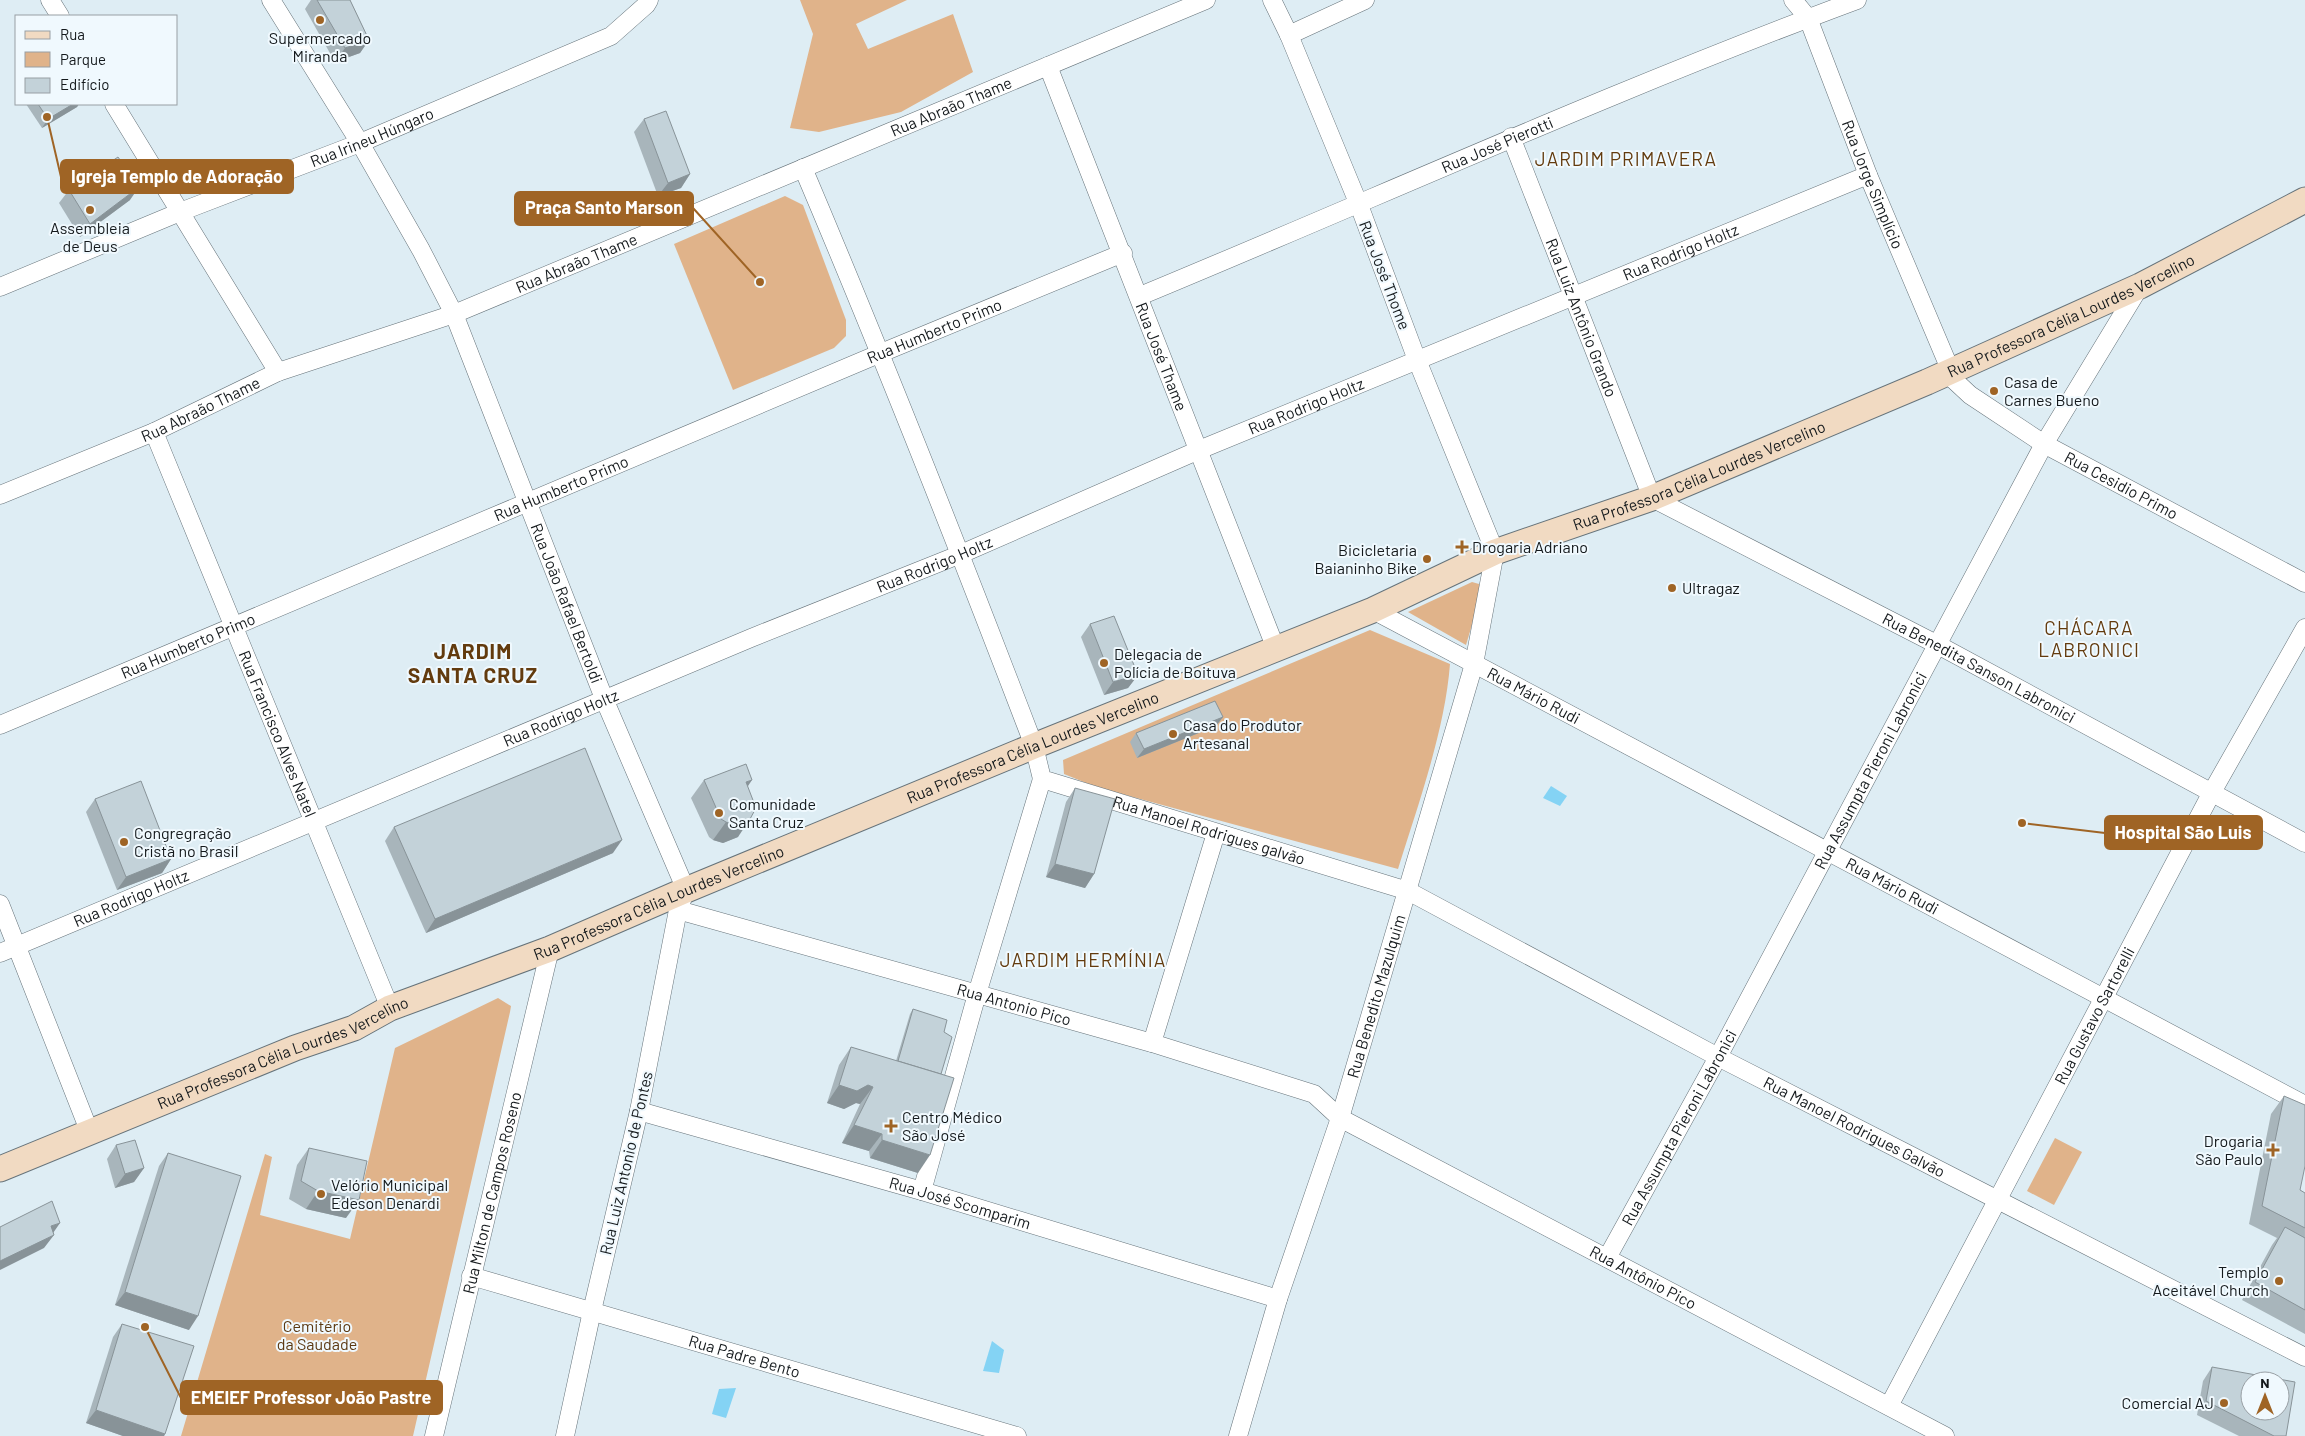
<svg xmlns="http://www.w3.org/2000/svg" width="2305" height="1436" viewBox="0 0 2305 1436" font-family="Barlow,sans-serif">
	<style>
		.green { fill: #e0b38a }
		.water { fill: #84d3f4 }
		.lines { fill: none; stroke-linecap: round; stroke-linejoin: round }
		.minor-casing { stroke: #66737a; stroke-width: 19 }
		.secondary-casing { stroke: #66737a; stroke-width: 27 }
		.minor { stroke: #fff; stroke-width: 18 }
		.secondary { stroke: #f1dac2; stroke-width: 25 }
		.wall { fill: #a8b5bb }
		.shaded-wall { fill: #889398 }
		.building { fill: #c3d2d9; stroke: #889398; fill-rule: evenodd }
		.poi-dot { fill: #9f6425; stroke: #f0f9fe; stroke-width: 2 }
		.labels { text-anchor: middle; stroke-width: 4; stroke-linejoin: round; paint-order: stroke }
		.poi-label { font-size: 16px; fill: #14191c; stroke: #f0f9fe; text-anchor: start }
		.street-label { font-size: 16px; fill: #14191c; stroke: #f0f9fe }
		.park-label { font-size: 16px; fill: #5b3811; stroke: #f0f9fe }
		.quarter-label { font-size: 19px; letter-spacing: 1px; fill: #633b0e; stroke: #f0f9fe }
		.district-label { font-size: 21px; font-weight: bold; letter-spacing: 1px; fill: #633b0e; stroke: #f0f9fe }
		.leader { fill: none; stroke: #9f6425; stroke-width: 2 }
		.callout-dot { fill: #9f6425; stroke: #f0f9fe; stroke-width: 2 }
		.callout { fill: #9f6425; stroke: #9f6425; stroke-width: 2 }
		.callout-label { font-size: 18px; text-anchor: middle; font-weight: bold; fill: #fff }
	</style>
	<rect width="100%" height="100%" fill="#deedf4"/>
	<g class="green">
		<polygon points="800,0 907,0 856,24 868,49 953,14 973,72 901,112 819,132 790,128 813,34"/>
		<polygon points="785,196 803,205 846,320 846,336 834,348 733,390 674,244"/>
		<polygon points="1472,582 1479,584 1482,591 1466,645 1408,612"/>
		<path d="M1370,630L1450,664C1445,730 1418,805 1398,869L1096,787L1064,774L1063,760Z"/>
		<polygon points="498,998 511,1006 510,1012 413,1436 181,1436 265,1154 272,1157 260,1215 350,1239 395,1048"/>
		<polygon points="2055,1138 2082,1152 2054,1205 2027,1191"/>
	</g>
	<g class="water">
		<polygon points="1551,786 1567,796 1560,806 1543,798"/>
		<polygon points="992,1341 1004,1350 999,1373 983,1371"/>
		<polygon points="736,1388 726,1418 712,1414 719,1389"/>
	</g>
	<g class="lines">
		<defs>
			<g id="minor">
				<polyline points="50,0 60,16"/>
				<path id="s1" d="M271,0L360,143L421,250L454,314L605,701L686,890L678,910L639,1111L592,1311L565,1436"/>
				<path id="s2" d="M1793,0L1808,18L1868,175L1955,381L1970,395L2044,444L2305,583"/>
				<polyline points="1289,35 1365,0"/>
				<path id="s3" d="M1048,66L1276,649"/>
				<polyline points="114,104 278,372"/>
				<path id="s4" d="M1511,137L1652,498L1938,645L2305,843"/>
				<path id="s5" d="M803,168C884,359 960,552 1034,746L1042,779L1408,891L1718,1057L2305,1357"/>
				<path id="s6" d="M0,287L180,212L360,143L611,36L646,5L649,0"/>
				<path id="s7" d="M1140,296C1379,197 1614,90 1857,0"/>
				<path id="s8" d="M154,432L390,1008"/>
				<path id="s9" d="M0,495L154,432L278,372L454,314L1206,0"/>
				<path id="s10" d="M1373,610L2305,1105"/>
				<path id="s11" d="M0,725L881,353L1123,253"/>
				<polyline points="0,904 90,1133"/>
				<path id="s12" d="M678,910L1152,1043L1314,1094L1340,1118L1945,1436"/>
				<path id="s13" d="M0,953L751,638L961,554L1199,450L1868,175"/>
				<polyline points="1152,1043 1216,833"/>
				<path id="s14" d="M639,1111L922,1191L1278,1299"/>
				<polyline points="922,1191 977,994 1042,779"/>
				<path id="s15" d="M1607,1258L1718,1057L2044,444L2140,286"/>
				<path id="s16" d="M471,1276L1017,1436"/>
				<path id="s17" d="M1889,1406L2212,792L2305,628"/>
				<path id="s18" d="M434,1436L550,949"/>
				<path id="s19" d="M1238,1436L1278,1299L1340,1118L1474,664L1495,552L1417,360L1359,205L1289,35L1272,0"/>
			</g>
			<g id="secondary">
				<path id="s20" d="M0,1169L295,1048L354,1028L390,1008L550,949L686,890L1034,746L1373,610L1495,552L1652,498L1927,382L2140,286L2305,200"/>
			</g>
		</defs>
		<use href="#minor" class="minor-casing"/>
		<use href="#secondary" class="secondary-casing"/>
		<use href="#minor" class="minor"/>
		<use href="#secondary" class="secondary"/>
	</g>
	<g class="wall">
		<polygon points="311,0 350,0 369,40 360,53 335,62 305,9"/>
		<polygon points="26,104 79,104 77,107 42,128"/>
		<polygon points="644,119 690,174 681,188 658,196 634,132"/>
		<polygon points="69,190 130,200 80,237 59,203"/>
		<polygon points="1090,624 1138,675 1128,688 1104,695 1081,637"/>
		<polygon points="1223,717 1216,726 1137,758 1130,742 1136,733"/>
		<polygon points="704,780 748,786 738,837 723,843 713,840 709,837 691,798"/>
		<polygon points="1075,788 1094,874 1085,888 1046,877 1066,802"/>
		<polygon points="95,799 171,859 162,873 117,890 86,812"/>
		<polygon points="394,827 613,853 426,933 385,841"/>
		<polygon points="913,1009 944,1032 941,1074 918,1173 870,1158 869,1151 842,1143 860,1104 856,1103 844,1109 827,1103 839,1065 851,1047 896,1061 910,1014"/>
		<polygon points="2284,1096 2300,1190 2305,1193 2305,1334 2242,1300 2272,1245 2277,1238 2249,1224 2271,1114"/>
		<polygon points="116,1145 144,1168 134,1182 115,1188 107,1159"/>
		<polygon points="309,1148 346,1218 306,1209 289,1199 297,1165"/>
		<polygon points="168,1153 189,1330 115,1305 159,1166"/>
		<polygon points="122,1324 165,1434 164,1436 123,1436 86,1423 113,1337"/>
		<polygon points="2212,1367 2286,1436 2239,1436 2197,1415 2203,1381"/>
	</g>
	<g class="shaded-wall">
		<polygon points="369,40 360,53 335,62 345,48"/>
		<polygon points="73,104 79,104 77,107 42,128 48,119"/>
		<polygon points="690,174 681,188 658,196 668,183"/>
		<polygon points="139,187 130,200 80,237 90,224"/>
		<polygon points="1138,675 1128,688 1104,695 1113,682"/>
		<polygon points="1223,717 1216,726 1137,758 1144,749"/>
		<polygon points="752,780 740,798 746,782"/>
		<polygon points="750,819 738,837 723,843 713,840 726,822"/>
		<polygon points="622,840 613,853 426,933 435,919"/>
		<polygon points="171,859 162,873 117,890 126,877"/>
		<polygon points="1055,864 1094,874 1085,888 1046,877"/>
		<polygon points="839,1085 868,1085 873,1087 860,1104 856,1103 844,1109 827,1103"/>
		<polygon points="854,1125 882,1134 869,1151 842,1143"/>
		<polygon points="882,1140 930,1155 918,1173 870,1158"/>
		<polygon points="144,1168 134,1182 115,1188 125,1174"/>
		<polygon points="318,1191 359,1200 346,1218 306,1209"/>
		<polygon points="60,1223 51,1236 54,1235 44,1248 0,1270 0,1261 51,1226"/>
		<polygon points="125,1292 198,1316 189,1330 115,1305"/>
		<polygon points="96,1410 165,1434 164,1436 123,1436 86,1423"/>
	</g>
	<g class="building">
		<polygon points="317,0 350,0 369,40 345,48"/>
		<polygon points="38,104 73,104 48,119"/>
		<polygon points="666,111 690,174 668,183 644,119"/>
		<polygon points="118,157 139,187 90,224 69,190"/>
		<polygon points="1114,616 1138,675 1113,682 1090,624"/>
		<polygon points="1215,701 1223,717 1144,749 1136,733"/>
		<polygon points="585,748 622,840 435,919 394,827"/>
		<polygon points="746,764 752,780 746,782 756,808 750,819 735,826 726,822 721,819 704,780"/>
		<polygon points="141,781 171,859 126,877 95,799"/>
		<polygon points="1075,788 1115,799 1094,874 1055,864"/>
		<polygon points="913,1009 947,1020 944,1032 952,1037 941,1074 898,1061"/>
		<polygon points="851,1047 954,1078 930,1155 882,1140 882,1134 854,1125 873,1087 868,1085 857,1091 839,1085"/>
		<polygon points="2284,1096 2305,1105 2305,1166 2300,1190 2305,1193 2305,1228 2262,1206"/>
		<polygon points="135,1140 144,1168 125,1174 116,1145"/>
		<polygon points="309,1148 367,1161 359,1200 318,1191 301,1181"/>
		<polygon points="168,1153 241,1176 198,1316 125,1292"/>
		<polygon points="52,1201 60,1223 51,1226 54,1235 0,1261 0,1227"/>
		<polygon points="2285,1227 2305,1238 2305,1310 2255,1282"/>
		<polygon points="122,1324 194,1346 165,1434 96,1410"/>
		<path d="M2212,1367L2295,1382L2286,1436H2274L2206,1401ZM2250,1381H2280V1411H2250Z"/>
	</g>
	<g class="poi-dot">
		<circle cx="320" cy="20" r="5"/>
		<circle cx="90" cy="210" r="5"/>
		<circle cx="1994" cy="391" r="5"/>
		<path d="M1459.5 539.5h5v5h5v5h-5v5h-5v-5h-5v-5h5z"/>
		<circle cx="1427" cy="559" r="5"/>
		<circle cx="1672" cy="588" r="5"/>
		<circle cx="1104" cy="663" r="5"/>
		<circle cx="1173" cy="734" r="5"/>
		<circle cx="719" cy="813" r="5"/>
		<circle cx="124" cy="842" r="5"/>
		<path d="M888.5 1118.5h5v5h5v5h-5v5h-5v-5h-5v-5h5z"/>
		<path d="M2270.5 1142.5h5v5h5v5h-5v5h-5v-5h-5v-5h5z"/>
		<circle cx="321" cy="1194" r="5"/>
		<circle cx="2279" cy="1281" r="5"/>
		<circle cx="2224" cy="1403" r="5"/>
	</g>
	<g class="labels">
		<g class="poi-label">
			<text x="320" y="44" text-anchor="middle">Supermercado<tspan x="320" dy="18">Miranda</tspan></text>
			<text x="90" y="234" text-anchor="middle">Assembleia<tspan x="90" dy="18">de Deus</tspan></text>
			<text x="2004" y="388">Casa de<tspan x="2004" dy="18">Carnes Bueno</tspan></text>
			<text x="1472" y="553">Drogaria Adriano</text>
			<text x="1417" y="556" text-anchor="end">Bicicletaria<tspan x="1417" dy="18">Baianinho Bike</tspan></text>
			<text x="1682" y="594">Ultragaz</text>
			<text x="1114" y="660">Delegacia de<tspan x="1114" dy="18">Polícia de Boituva</tspan></text>
			<text x="1183" y="731">Casa do Produtor<tspan x="1183" dy="18">Artesanal</tspan></text>
			<text x="729" y="810">Comunidade<tspan x="729" dy="18">Santa Cruz</tspan></text>
			<text x="134" y="839">Congregração<tspan x="134" dy="18">Cristã no Brasil</tspan></text>
			<text x="902" y="1123">Centro Médico<tspan x="902" dy="18">São José</tspan></text>
			<text x="2263" y="1147" text-anchor="end">Drogaria<tspan x="2263" dy="18">São Paulo</tspan></text>
			<text x="331" y="1191">Velório Municipal<tspan x="331" dy="18">Edeson Denardi</tspan></text>
			<text x="2269" y="1278" text-anchor="end">Templo<tspan x="2269" dy="18">Aceitável Church</tspan></text>
			<text x="2214" y="1409" text-anchor="end">Comercial AJ</text>
		</g>
		<g class="street-label">
			<text dy="6" stroke="none"><textPath href="#s9" startOffset="1028">Rua Abraão Thame</textPath></text>
			<text dy="6" stroke="none"><textPath href="#s6" startOffset="401">Rua Irineu Húngaro</textPath></text>
			<text dy="6" stroke="none"><textPath href="#s7" startOffset="388">Rua José Pierotti</textPath></text>
			<text dy="6" stroke="none"><textPath href="#s2" startOffset="202">Rua Jorge Simplício</textPath></text>
			<text dy="6" stroke="none"><textPath href="#s13" startOffset="1821">Rua Rodrigo Holtz</textPath></text>
			<text dy="6" stroke="none"><textPath href="#s9" startOffset="622">Rua Abraão Thame</textPath></text>
			<text transform="translate(1385 275) rotate(69)" y="6">Rua José Thome</text>
			<text dy="6" stroke="none"><textPath href="#s20" startOffset="2241">Rua Professora Célia Lourdes Vercelino</textPath></text>
			<text dy="6" stroke="none"><textPath href="#s4" startOffset="194">Rua Luiz Antônio Grando</textPath></text>
			<text dy="6" stroke="none"><textPath href="#s11" startOffset="1014">Rua Humberto Primo</textPath></text>
			<text dy="6" stroke="none"><textPath href="#s3" startOffset="312">Rua José Thame</textPath></text>
			<text dy="6" stroke="none"><textPath href="#s13" startOffset="1416">Rua Rodrigo Holtz</textPath></text>
			<text dy="6" stroke="none"><textPath href="#s9" startOffset="218">Rua Abraão Thame</textPath></text>
			<text dy="6" stroke="none"><textPath href="#s20" startOffset="1836">Rua Professora Célia Lourdes Vercelino</textPath></text>
			<text dy="6" stroke="none"><textPath href="#s2" startOffset="612">Rua Cesidio Primo</textPath></text>
			<text dy="6" stroke="none"><textPath href="#s11" startOffset="609">Rua Humberto Primo</textPath></text>
			<text dy="6" stroke="none"><textPath href="#s13" startOffset="1012">Rua Rodrigo Holtz</textPath></text>
			<text dy="6" stroke="none"><textPath href="#s1" startOffset="674">Rua João Rafael Bertoldi</textPath></text>
			<text dy="6" stroke="none"><textPath href="#s11" startOffset="204">Rua Humberto Primo</textPath></text>
			<text dy="6" stroke="none"><textPath href="#s4" startOffset="756">Rua Benedita Sanson Labronici</textPath></text>
			<text dy="6" stroke="none"><textPath href="#s10" startOffset="182">Rua Mário Rudi</textPath></text>
			<text dy="6" stroke="none"><textPath href="#s13" startOffset="608">Rua Rodrigo Holtz</textPath></text>
			<text dy="6" stroke="none"><textPath href="#s8" startOffset="326">Rua Francisco Alves Natel</textPath></text>
			<text dy="6" stroke="none"><textPath href="#s20" startOffset="1116">Rua Professora Célia Lourdes Vercelino</textPath></text>
			<text dy="6" stroke="none"><textPath href="#s15" startOffset="554">Rua Assumpta Pieroni Labronici</textPath></text>
			<text dy="6" stroke="none"><textPath href="#s5" startOffset="831">Rua Manoel Rodrigues galvão</textPath></text>
			<text dy="6" stroke="none"><textPath href="#s10" startOffset="588">Rua Mário Rudi</textPath></text>
			<text dy="6" stroke="none"><textPath href="#s13" startOffset="142">Rua Rodrigo Holtz</textPath></text>
			<text dy="6" stroke="none"><textPath href="#s20" startOffset="711">Rua Professora Célia Lourdes Vercelino</textPath></text>
			<text dy="6" stroke="none"><textPath href="#s19" startOffset="461">Rua Benedito Mazulquim</textPath></text>
			<text dy="6" stroke="none"><textPath href="#s12" startOffset="349">Rua Antonio Pico</textPath></text>
			<text dy="6" stroke="none"><textPath href="#s17" startOffset="441">Rua Gustavo Sartorelli</textPath></text>
			<text dy="6" stroke="none"><textPath href="#s20" startOffset="306">Rua Professora Célia Lourdes Vercelino</textPath></text>
			<text dy="6" stroke="none"><textPath href="#s5" startOffset="1544">Rua Manoel Rodrigues Galvão</textPath></text>
			<text dy="6" stroke="none"><textPath href="#s15" startOffset="149">Rua Assumpta Pieroni Labronici</textPath></text>
			<text transform="translate(626 1163) rotate(-77)" y="6">Rua Luiz Antonio de Pontes</text>
			<text dy="6" stroke="none"><textPath href="#s18" startOffset="250">Rua Milton de Campos Roseno</textPath></text>
			<text dy="6" stroke="none"><textPath href="#s14" startOffset="334">Rua José Scomparim</textPath></text>
			<text dy="6" stroke="none"><textPath href="#s12" startOffset="1040">Rua Antônio Pico</textPath></text>
			<text dy="6" stroke="none"><textPath href="#s16" startOffset="285">Rua Padre Bento</textPath></text>
		</g>
		<g class="park-label">
			<text x="317" y="1332">Cemitério<tspan x="317" dy="18">da Saudade</tspan></text>
		</g>
		<g class="quarter-label">
			<text x="1626" y="166">JARDIM PRIMAVERA</text>
			<text x="2089" y="635">CHÁCARA<tspan x="2089" dy="22">LABRONICI</tspan></text>
			<text x="1083" y="967">JARDIM HERMÍNIA</text>
		</g>
		<g class="district-label">
			<text x="473" y="659">JARDIM<tspan x="473" dy="24">SANTA CRUZ</tspan></text>
		</g>
	</g>
	<path class="leader" d="M47 117L61 177M760 282L693 208M2022 823L2105 833M145 1327L181 1398"/>
	<g class="callout-dot">
		<circle cx="47" cy="117" r="5"/>
		<circle cx="760" cy="282" r="5"/>
		<circle cx="2022" cy="823" r="5"/>
		<circle cx="145" cy="1327" r="5"/>
	</g>
	<g class="callout">
		<rect x="61" y="160" width="232" height="33" rx="5"/>
		<rect x="515" y="192" width="178" height="33" rx="5"/>
		<rect x="2105" y="816" width="157" height="33" rx="5"/>
		<rect x="181" y="1381" width="261" height="33" rx="5"/>
	</g>
	<g class="callout-label">
		<text x="177" y="183">Igreja Templo de Adoração</text>
		<text x="604" y="214">Praça Santo Marson</text>
		<text x="2183" y="839">Hospital São Luis</text>
		<text x="311" y="1404">EMEIEF Professor João Pastre</text>
	</g>
	<rect x="15" y="15" width="162" height="90" fill="#f0f9fe" stroke="#989fa4"/>
	<rect x="25" y="31" width="25" height="8" fill="#f1dac2" stroke="#989fa4"/>
	<text x="60" y="40" font-size="15" fill="#14191c">Rua</text>
	<rect x="25" y="52" width="25" height="15" fill="#e0b38a" stroke="#989fa4"/>
	<text x="60" y="65" font-size="15" fill="#14191c">Parque</text>
	<rect x="25" y="78" width="25" height="15" fill="#c3d2d9" stroke="#989fa4"/>
	<text x="60" y="90" font-size="15" fill="#14191c">Edifício</text>
	<g transform="translate(2265 1396)"><circle r="24" fill="#f0f9fe" stroke="#989fa4"/>
	<path d="M0-4L9 19L0 12L-9 19Z" fill="#9f6425"/>
	<text y="-8" font-size="14" font-weight="bold" text-anchor="middle" fill="#14191c">N</text>
	</g>
</svg>
